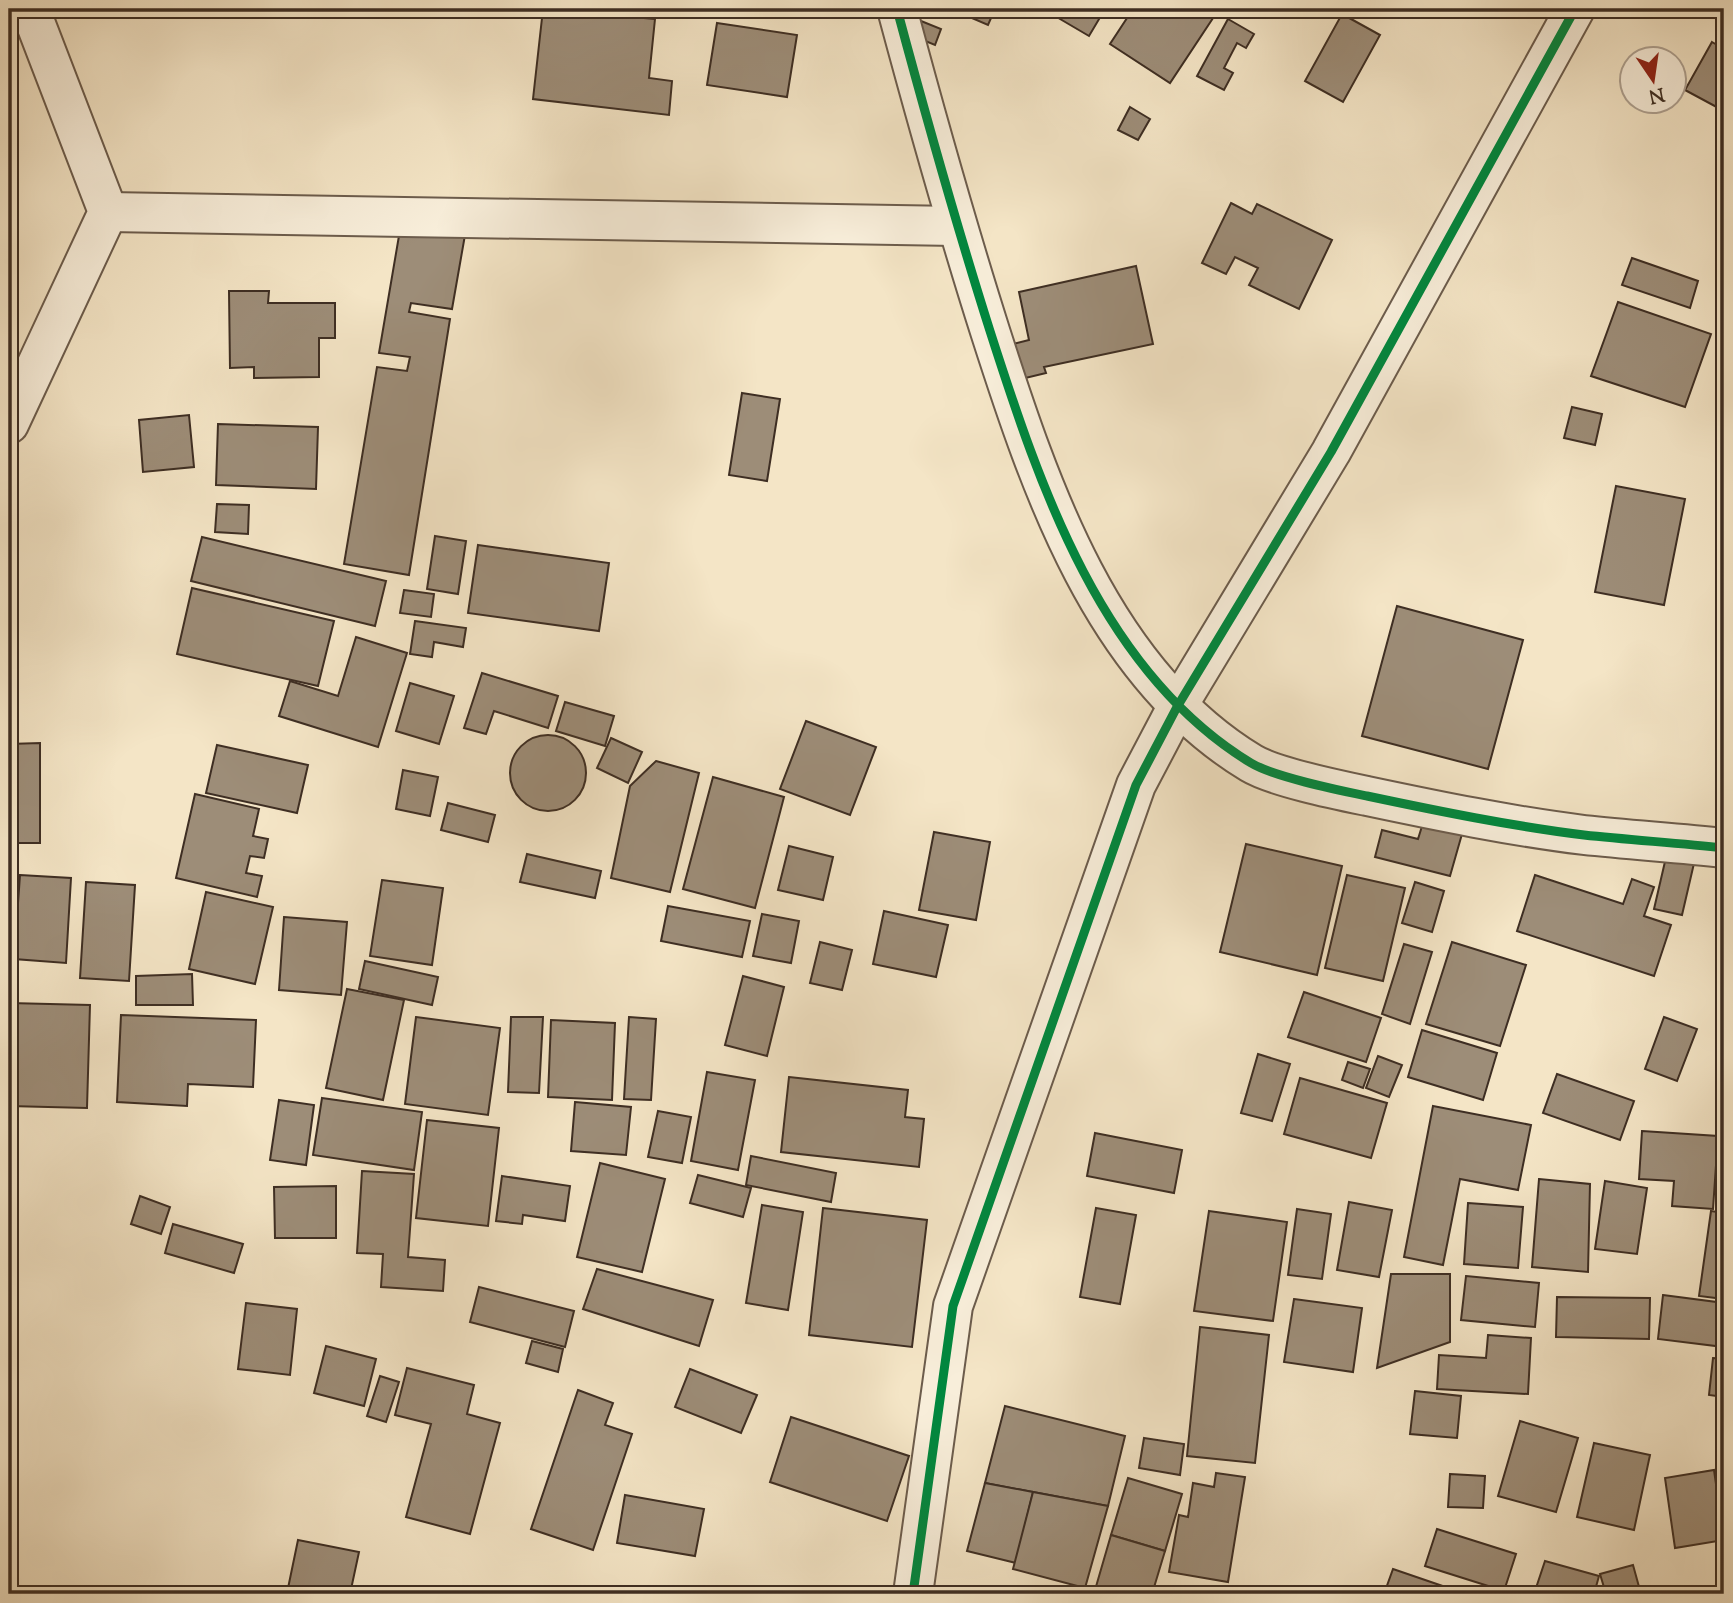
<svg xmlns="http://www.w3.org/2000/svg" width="1733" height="1603" viewBox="0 0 1733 1603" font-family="'Sorts Mill Goudy',serif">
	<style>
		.building { fill: #9d8d78; stroke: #3e2e23; stroke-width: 2 }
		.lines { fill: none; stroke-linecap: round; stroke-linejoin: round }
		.minor-casing { stroke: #6c5c4c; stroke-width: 42 }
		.minor { stroke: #f8eeda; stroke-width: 38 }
		.cycleway-casing { stroke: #f8eeda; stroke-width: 13 }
		.cycleway { stroke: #00873e; stroke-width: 9 }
	</style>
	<rect width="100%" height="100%" fill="#f4e5c6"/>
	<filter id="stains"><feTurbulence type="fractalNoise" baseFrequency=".00286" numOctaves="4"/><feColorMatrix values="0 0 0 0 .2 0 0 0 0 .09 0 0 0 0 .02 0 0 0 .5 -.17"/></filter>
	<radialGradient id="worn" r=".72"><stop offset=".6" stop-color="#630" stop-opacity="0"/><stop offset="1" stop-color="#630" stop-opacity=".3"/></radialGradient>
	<g class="building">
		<polygon points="543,9 655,19 649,78 672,81 669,115 533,99"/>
		<polygon points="951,9 995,9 988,25"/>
		<polygon points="1060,9 1105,9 1089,36 1055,16"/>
		<polygon points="1133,9 1219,9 1170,83 1110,44"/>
		<polygon points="1342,14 1380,35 1343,102 1305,81"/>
		<polygon points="1228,19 1254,34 1246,48 1237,43 1224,68 1233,73 1224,90 1197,76"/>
		<polygon points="921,21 941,29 935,45 913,36"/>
		<polygon points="717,23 797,35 787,97 707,85"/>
		<polygon points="1712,42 1724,49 1724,111 1685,90"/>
		<polygon points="1130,107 1150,119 1138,140 1118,130"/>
		<polygon points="1231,203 1252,214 1257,204 1332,240 1299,309 1249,285 1258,268 1235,257 1226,274 1202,263"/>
		<polygon points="401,224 465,235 452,309 411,303 409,312 450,319 409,575 344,564 377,367 407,371 410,357 379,353"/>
		<polygon points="1632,258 1698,281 1690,308 1622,285"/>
		<polygon points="1136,266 1153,344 1044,367 1046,373 1013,381 1005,346 1029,340 1019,292"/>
		<polygon points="229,291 269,291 268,303 335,303 335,338 319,338 319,377 254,378 254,367 230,368"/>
		<polygon points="1618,302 1711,334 1685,407 1591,376"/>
		<polygon points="742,393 780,399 767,481 729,475"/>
		<polygon points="1572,407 1602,414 1595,445 1564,438"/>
		<polygon points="189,415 194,467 143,472 139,420"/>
		<polygon points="218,424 318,427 316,489 216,485"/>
		<polygon points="1616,486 1685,499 1664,605 1595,592"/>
		<polygon points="217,504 249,505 248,534 215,532"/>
		<polygon points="435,536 466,541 458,594 427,589"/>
		<polygon points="202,537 386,581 375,626 191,581"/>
		<polygon points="478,545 609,563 599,631 468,613"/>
		<polygon points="192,588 334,621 318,686 177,654"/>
		<polygon points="404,590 434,594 431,617 400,613"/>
		<polygon points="1397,606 1523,640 1488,769 1362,736"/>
		<polygon points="415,621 466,628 463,647 434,642 432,657 410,654"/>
		<polygon points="356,637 407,653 378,747 279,716 290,681 338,696"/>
		<polygon points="482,673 558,696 548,728 494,711 486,734 464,728"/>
		<polygon points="410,683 454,696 439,744 396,731"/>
		<polygon points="565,702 614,716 605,746 556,731"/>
		<polygon points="806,721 876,747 850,815 780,789"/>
		<circle cx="548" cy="773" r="38"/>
		<polygon points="611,738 642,752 628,783 597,768"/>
		<polygon points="40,743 40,843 9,843 9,744"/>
		<polygon points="217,745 308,765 297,813 206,793"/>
		<polygon points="656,761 699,773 670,892 611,878 630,786"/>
		<polygon points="403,770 438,777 430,816 396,809"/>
		<polygon points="713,777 784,797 755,908 683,889"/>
		<polygon points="195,794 259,809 253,836 268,839 264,858 250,856 246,873 262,876 257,897 176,878"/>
		<polygon points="448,803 495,815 488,842 441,830"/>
		<polygon points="1423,823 1462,834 1450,876 1375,857 1382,830 1418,839"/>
		<polygon points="934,832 990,842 976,920 919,910"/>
		<polygon points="1246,844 1342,866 1317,975 1220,952"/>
		<polygon points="789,846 833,857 823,900 778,890"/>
		<polygon points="1667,853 1695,859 1682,915 1654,909"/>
		<polygon points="527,854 601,871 595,898 520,882"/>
		<polygon points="20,875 71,878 66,963 14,959"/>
		<polygon points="1347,875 1405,888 1383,981 1325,968"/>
		<polygon points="1535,875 1623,904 1632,879 1654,887 1644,916 1671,925 1654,976 1517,931"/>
		<polygon points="382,880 443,888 432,965 370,956"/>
		<polygon points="86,882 135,885 129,981 80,978"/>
		<polygon points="1415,882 1444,891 1432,932 1402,923"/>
		<polygon points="206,892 273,907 255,984 189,969"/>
		<polygon points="668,906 750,921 742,957 661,941"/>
		<polygon points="884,911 948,925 936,977 873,964"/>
		<polygon points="762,914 799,921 791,963 753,956"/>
		<polygon points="284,917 347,922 341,995 279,990"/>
		<polygon points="820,942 852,950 842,990 810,983"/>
		<polygon points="1452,942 1526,965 1500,1046 1426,1024"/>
		<polygon points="1404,944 1432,952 1410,1024 1382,1014"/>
		<polygon points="365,961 438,977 432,1005 359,989"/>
		<polygon points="192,974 193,1005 136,1005 136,976"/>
		<polygon points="743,976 784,987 767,1056 725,1045"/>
		<polygon points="347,989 404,1000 383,1100 326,1088"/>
		<polygon points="1304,992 1381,1018 1366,1062 1288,1037"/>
		<polygon points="9,1003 90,1005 87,1108 9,1106"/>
		<polygon points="121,1015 256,1020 253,1087 188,1084 187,1106 117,1102"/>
		<polygon points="416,1017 500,1028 488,1115 405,1104"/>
		<polygon points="511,1017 543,1017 539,1093 508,1092"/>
		<polygon points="629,1017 656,1019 651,1100 624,1099"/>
		<polygon points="1664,1017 1697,1029 1677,1081 1645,1069"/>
		<polygon points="551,1020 615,1023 612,1100 548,1097"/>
		<polygon points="1422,1030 1497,1053 1483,1100 1408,1077"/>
		<polygon points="1258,1054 1290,1064 1272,1121 1241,1113"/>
		<polygon points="1378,1056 1402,1065 1389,1097 1366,1088"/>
		<polygon points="1348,1062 1370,1069 1363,1088 1342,1080"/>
		<polygon points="707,1072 755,1080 738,1170 691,1161"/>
		<polygon points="1557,1074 1634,1101 1620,1140 1543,1113"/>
		<polygon points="789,1077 908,1090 905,1117 924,1119 919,1167 781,1152"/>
		<polygon points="1300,1078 1387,1103 1371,1158 1284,1134"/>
		<polygon points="322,1098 422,1112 414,1170 313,1155"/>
		<polygon points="279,1100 314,1105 306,1165 270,1160"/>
		<polygon points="575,1102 631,1107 626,1155 571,1151"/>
		<polygon points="1433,1106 1531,1125 1518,1190 1460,1179 1443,1265 1404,1257"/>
		<polygon points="658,1111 691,1117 682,1163 648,1157"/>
		<polygon points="427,1120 499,1128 488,1226 416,1218"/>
		<polygon points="1642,1131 1718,1136 1713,1209 1672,1206 1674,1181 1639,1179"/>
		<polygon points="1095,1133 1182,1150 1174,1193 1087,1176"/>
		<polygon points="751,1156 836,1173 831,1202 746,1185"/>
		<polygon points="600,1163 665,1179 642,1272 577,1257"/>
		<polygon points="362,1171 414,1174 408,1257 445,1260 443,1291 381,1287 383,1254 357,1253"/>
		<polygon points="698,1175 751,1188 743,1217 690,1203"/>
		<polygon points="502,1176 570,1186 565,1221 523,1215 522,1224 496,1221"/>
		<polygon points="1539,1179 1590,1184 1588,1272 1532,1267"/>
		<polygon points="1605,1181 1647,1188 1637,1254 1595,1249"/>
		<polygon points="336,1186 336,1238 275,1238 274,1187"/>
		<polygon points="140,1196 170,1207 161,1234 131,1224"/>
		<polygon points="1349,1202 1392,1210 1379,1277 1337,1270"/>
		<polygon points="1468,1203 1523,1207 1518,1268 1464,1264"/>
		<polygon points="762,1205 803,1212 788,1310 746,1303"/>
		<polygon points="823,1208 927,1220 912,1347 809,1335"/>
		<polygon points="1096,1208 1136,1215 1120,1304 1080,1297"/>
		<polygon points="1297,1209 1331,1214 1322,1279 1288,1275"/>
		<polygon points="1209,1211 1287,1222 1273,1321 1194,1311"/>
		<polygon points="1711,1211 1724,1213 1724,1299 1699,1296"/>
		<polygon points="173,1224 243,1244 234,1273 165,1253"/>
		<polygon points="597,1269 713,1300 699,1346 583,1309"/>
		<polygon points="1391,1274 1450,1274 1450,1342 1377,1368"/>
		<polygon points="1466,1276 1539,1283 1535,1327 1461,1320"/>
		<polygon points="479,1287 574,1311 565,1347 470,1322"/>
		<polygon points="1663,1295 1724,1303 1724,1347 1658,1339"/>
		<polygon points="1557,1297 1650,1298 1649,1339 1556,1337"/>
		<polygon points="1294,1299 1362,1308 1353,1372 1284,1362"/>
		<polygon points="246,1303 297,1309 290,1375 238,1369"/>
		<polygon points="1200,1327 1269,1335 1255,1463 1187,1456"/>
		<polygon points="1488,1335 1531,1338 1528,1394 1437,1389 1439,1355 1486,1358"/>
		<polygon points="532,1341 563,1349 558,1372 526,1363"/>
		<polygon points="326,1346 376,1359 364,1406 314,1393"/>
		<polygon points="1713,1358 1724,1359 1724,1397 1709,1395"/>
		<polygon points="407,1368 474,1385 467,1414 500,1423 470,1534 406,1517 431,1424 395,1415"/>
		<polygon points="690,1369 757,1395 741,1433 675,1407"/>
		<polygon points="380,1376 399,1382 386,1422 367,1416"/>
		<polygon points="578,1390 613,1403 605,1425 632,1434 593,1550 531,1529"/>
		<polygon points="1415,1391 1461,1396 1457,1438 1410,1434"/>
		<polygon points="1005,1406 1125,1436 1108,1506 985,1483"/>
		<polygon points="791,1417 909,1456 887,1521 770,1482"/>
		<polygon points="1520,1421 1578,1438 1556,1512 1498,1496"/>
		<polygon points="1144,1438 1184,1444 1180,1475 1139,1468"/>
		<polygon points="1594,1443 1650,1455 1634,1530 1577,1517"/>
		<polygon points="1714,1470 1724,1540 1675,1548 1665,1478"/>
		<polygon points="1216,1473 1245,1477 1228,1582 1169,1572 1179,1515 1188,1517 1193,1483 1214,1487"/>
		<polygon points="1450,1474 1485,1476 1483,1508 1448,1507"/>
		<polygon points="1128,1478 1182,1494 1165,1551 1111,1535"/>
		<polygon points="985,1483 1033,1492 1016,1563 967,1551"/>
		<polygon points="1033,1492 1108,1506 1085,1588 1013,1569"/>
		<polygon points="625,1495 704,1509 695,1556 617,1543"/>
		<polygon points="1437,1529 1516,1554 1504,1591 1425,1566"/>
		<polygon points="1111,1535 1165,1551 1152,1594 1109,1594 1095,1590"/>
		<polygon points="298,1540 359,1552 350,1594 287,1593"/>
		<polygon points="1545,1561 1599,1576 1594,1594 1547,1594 1535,1591"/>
		<polygon points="1633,1565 1641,1594 1606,1594 1600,1574"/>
		<polygon points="1393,1569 1466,1594 1384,1594"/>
		<polygon points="1160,1588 1187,1594 1158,1594"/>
	</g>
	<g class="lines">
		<defs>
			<g id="minor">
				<path d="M897,9C926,117 956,224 990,331C1040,487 1102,673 1251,763C1274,777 1338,790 1367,796C1438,811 1511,826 1584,835C1631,840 1678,843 1724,848"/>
				<polyline points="108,212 956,226"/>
				<polyline points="9,424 108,212 30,9"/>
				<polyline points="913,1594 953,1306 1136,785 1177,707 1331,452 1575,9"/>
			</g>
		</defs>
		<use href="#minor" class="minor-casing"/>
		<use href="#minor" class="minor"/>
		<defs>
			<g id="cycleway">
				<path d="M897,9C926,117 956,224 990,331C1040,487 1102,673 1251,763C1274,777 1338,790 1367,796C1438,811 1511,826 1584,835C1631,840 1678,843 1724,848"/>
				<polyline points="913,1594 953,1306 1136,785 1177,707 1331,452 1575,9"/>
			</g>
		</defs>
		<use href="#cycleway" class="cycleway-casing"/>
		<use href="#cycleway" class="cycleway"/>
	</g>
	<rect width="1733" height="1603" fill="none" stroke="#f4e5c6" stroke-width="35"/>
	<rect x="10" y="10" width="1712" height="1582" fill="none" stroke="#3e2e23" stroke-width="3.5"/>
	<rect x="18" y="18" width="1698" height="1568" fill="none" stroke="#3e2e23" stroke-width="2"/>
	<g transform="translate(1653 80) rotate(167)"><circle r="33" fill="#f8eeda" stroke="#aea191" stroke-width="2"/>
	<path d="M0-5L12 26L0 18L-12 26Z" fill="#8f2418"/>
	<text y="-10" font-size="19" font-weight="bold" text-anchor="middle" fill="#3e2e23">N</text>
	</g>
	<rect width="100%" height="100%" filter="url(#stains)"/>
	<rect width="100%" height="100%" fill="url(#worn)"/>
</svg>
